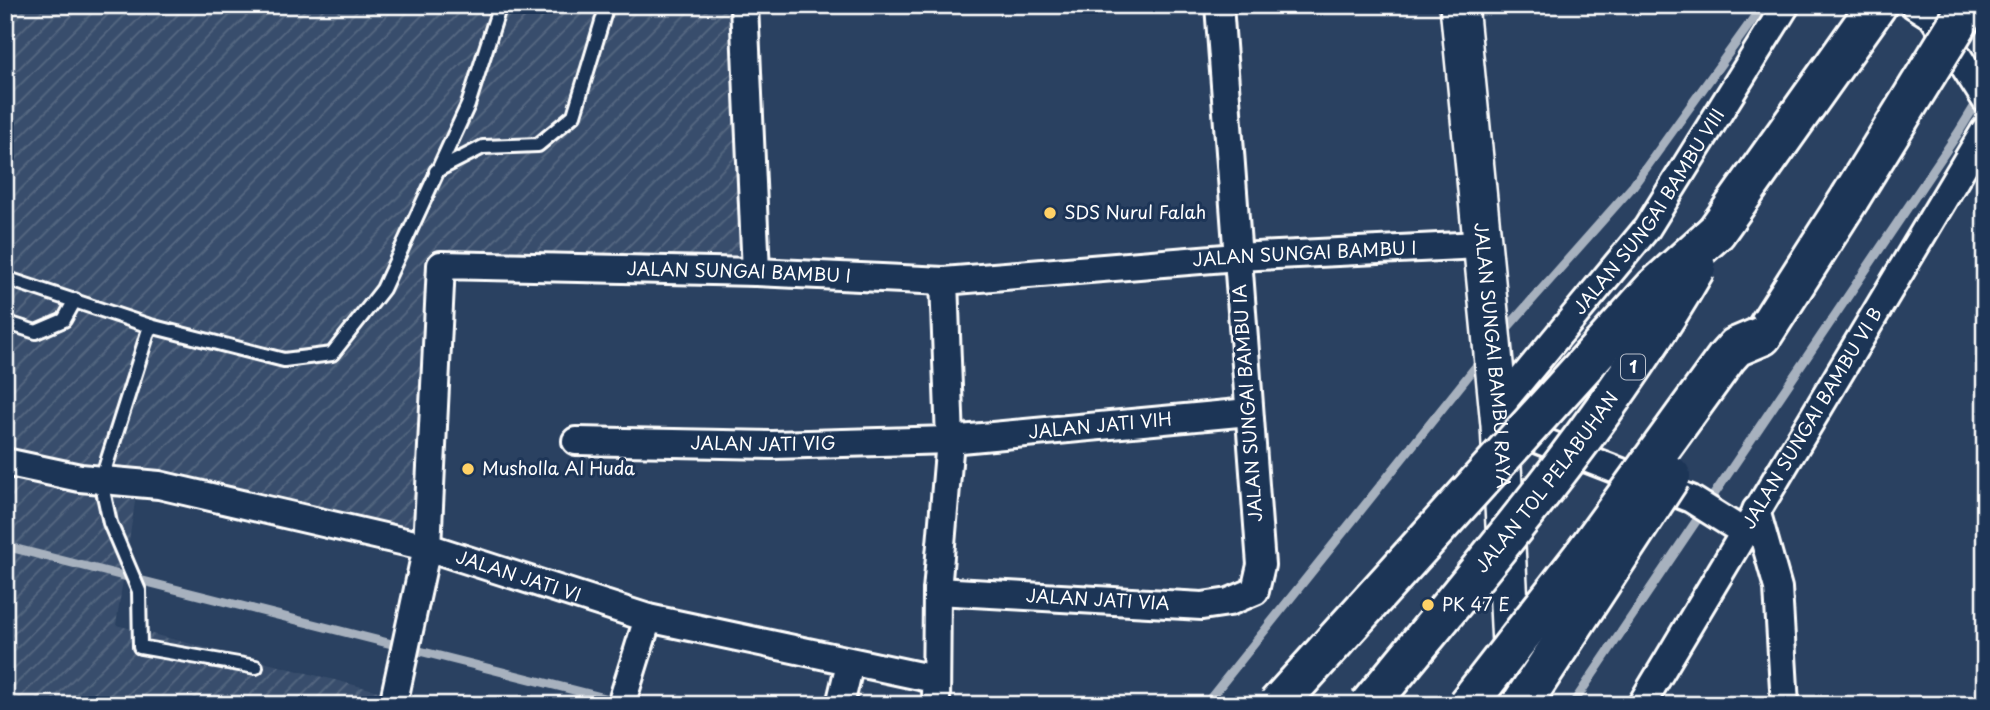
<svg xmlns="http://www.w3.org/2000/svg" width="1990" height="710" viewBox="0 0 1990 710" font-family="'Playpen Sans',sans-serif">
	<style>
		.industrial { fill: url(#industrial-furrows) }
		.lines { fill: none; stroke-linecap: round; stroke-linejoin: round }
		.stream { stroke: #a7b1be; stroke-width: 9 }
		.lane-casing { stroke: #fff; stroke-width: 18 }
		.street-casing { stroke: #fff; stroke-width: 32 }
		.secondary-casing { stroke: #fff; stroke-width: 42 }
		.highway-casing { stroke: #fff; stroke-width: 44 }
		.lane { stroke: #1d3557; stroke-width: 12 }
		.street { stroke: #1d3557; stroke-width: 26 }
		.secondary { stroke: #1d3557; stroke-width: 37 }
		.highway { stroke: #1d3557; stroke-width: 38 }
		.highway-bridge-casing { stroke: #fff; stroke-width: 44; stroke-linecap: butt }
		.highway-bridge { stroke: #1d3557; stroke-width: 38 }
		.poi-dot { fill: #ffd166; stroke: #1d3557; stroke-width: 2.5 }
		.labels { text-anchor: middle; stroke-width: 6; stroke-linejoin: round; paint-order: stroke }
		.shield { fill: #1d3557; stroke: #bbc2cd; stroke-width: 2 }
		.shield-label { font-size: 16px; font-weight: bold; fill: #fff }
		.street-label { font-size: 18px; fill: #fff; stroke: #1d3557 }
		.poi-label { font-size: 18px; fill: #fff; stroke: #1d3557; text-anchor: start }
	</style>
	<defs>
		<pattern id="industrial-furrows" width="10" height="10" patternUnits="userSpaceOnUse" patternTransform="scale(1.75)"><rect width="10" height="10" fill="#394e6c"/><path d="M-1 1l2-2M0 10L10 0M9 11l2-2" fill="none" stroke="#576982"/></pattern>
	</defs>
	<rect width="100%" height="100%" fill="#2a4161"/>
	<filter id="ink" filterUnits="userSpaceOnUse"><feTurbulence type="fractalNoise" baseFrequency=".0143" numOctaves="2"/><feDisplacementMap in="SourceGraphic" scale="14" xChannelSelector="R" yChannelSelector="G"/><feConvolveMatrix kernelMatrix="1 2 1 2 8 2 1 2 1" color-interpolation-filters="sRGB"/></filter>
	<g filter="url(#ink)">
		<polygon class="industrial" points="5,5 752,5 762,267 438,263 420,546 139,476 116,625 390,694 388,705 5,705"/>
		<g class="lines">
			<g class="stream">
				<polyline points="1501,335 1633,186 1763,5"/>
				<polyline points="5,546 621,702"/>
				<polyline points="1205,705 1481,360"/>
				<polyline points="1572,705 1958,133 1979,99"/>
			</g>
			<defs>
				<g id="lane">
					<polyline points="436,171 483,147 538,145 574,115 607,5"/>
					<polyline points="5,278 150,326 284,360 332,354 383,289 468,105 500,5"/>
					<polyline points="5,322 36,332 64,320 75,300"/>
					<polyline points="150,326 101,481 110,523 139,591 140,647 256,667"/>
				</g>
				<g id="street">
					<polyline points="744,5 756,272"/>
					<polyline points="1914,5 1933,17 1985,99"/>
					<path id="s1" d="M1498,408L1647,228L1786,5"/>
					<polyline points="1508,428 1691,499 1742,531"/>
					<path id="s2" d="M576,441L772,445L950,440L1249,412"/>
					<path id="s3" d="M5,462L80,478L159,485L427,547L648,618L934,679"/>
					<polyline points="1756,510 1778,588 1785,705"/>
					<path id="s4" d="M937,591L1202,606L1229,602L1255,591L1261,565L1219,5"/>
					<path id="s5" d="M393,705L427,547L441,265L756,272L944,281L1237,257L1480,245"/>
					<polyline points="621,705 648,618"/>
					<polyline points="840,705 850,663"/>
					<polyline points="936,705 937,591 950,440 944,281"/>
					<path id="s6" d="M1641,705L1985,130"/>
				</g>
				<g id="secondary">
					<path id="s7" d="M1459,5L1500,425L1514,705"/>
				</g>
				<g id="highway">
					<polyline points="1716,232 1877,5"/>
					<polyline points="1762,336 1850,198"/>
				</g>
			</defs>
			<use href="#lane" class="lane-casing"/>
			<use href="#street" class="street-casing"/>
			<use href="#secondary" class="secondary-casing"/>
			<use href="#highway" class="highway-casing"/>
			<use href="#lane" class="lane"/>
			<use href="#street" class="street"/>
			<use href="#secondary" class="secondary"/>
			<use href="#highway" class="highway"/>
			<defs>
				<g id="highway-bridge">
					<polyline points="1850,198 1969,5"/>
					<polyline points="1277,705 1655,287 1716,232"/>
					<path id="s8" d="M1369,705C1484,564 1604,426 1696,267"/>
					<polyline points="1467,705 1585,553 1727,357 1736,347 1762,336"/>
					<polyline points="1521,705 1671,476"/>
				</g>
			</defs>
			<use href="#highway-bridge" class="highway-bridge-casing"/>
			<use href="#highway-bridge" class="highway-bridge"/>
		</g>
	</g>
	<g class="poi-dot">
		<circle cx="1050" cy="213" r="7"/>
		<circle cx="468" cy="469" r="7"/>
		<circle cx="1428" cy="605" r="7"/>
	</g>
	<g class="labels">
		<rect class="shield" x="1621" y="354.5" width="24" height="25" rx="5"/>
		<g class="shield-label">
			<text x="1633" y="373">1</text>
		</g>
		<g class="street-label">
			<text dy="6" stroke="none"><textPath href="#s1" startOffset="248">JALAN SUNGAI BAMBU VIII</textPath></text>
			<text dy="6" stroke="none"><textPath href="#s5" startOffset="1309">JALAN SUNGAI BAMBU I</textPath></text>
			<text dy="6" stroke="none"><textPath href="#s5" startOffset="742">JALAN SUNGAI BAMBU I</textPath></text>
			<text dy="6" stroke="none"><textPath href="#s7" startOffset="352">JALAN SUNGAI BAMBU RAYA</textPath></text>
			<text transform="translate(1248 403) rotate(-94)" y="6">JALAN SUNGAI BAMBU IA</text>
			<text dy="6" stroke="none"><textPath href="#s6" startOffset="334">JALAN SUNGAI BAMBU VI B</textPath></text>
			<text dy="6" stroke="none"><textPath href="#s2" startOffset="525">JALAN JATI VIH</textPath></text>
			<text dy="6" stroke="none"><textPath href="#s2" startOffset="187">JALAN JATI VIG</textPath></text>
			<text dy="6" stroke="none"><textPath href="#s8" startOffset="285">JALAN TOL PELABUHAN</textPath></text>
			<text dy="6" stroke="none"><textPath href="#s3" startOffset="527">JALAN JATI VI</textPath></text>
			<text dy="6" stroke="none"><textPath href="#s4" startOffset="161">JALAN JATI VIA</textPath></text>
		</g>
		<g class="poi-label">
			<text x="1064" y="219">SDS Nurul Falah</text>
			<text x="482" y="475">Musholla Al Huda</text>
			<text x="1442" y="611">PK 47 E</text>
		</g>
	</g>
	<rect width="1990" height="710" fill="none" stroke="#1d3557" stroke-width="28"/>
	<rect x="14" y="14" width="1962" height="682" fill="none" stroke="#fff" stroke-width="2.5" filter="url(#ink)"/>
</svg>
